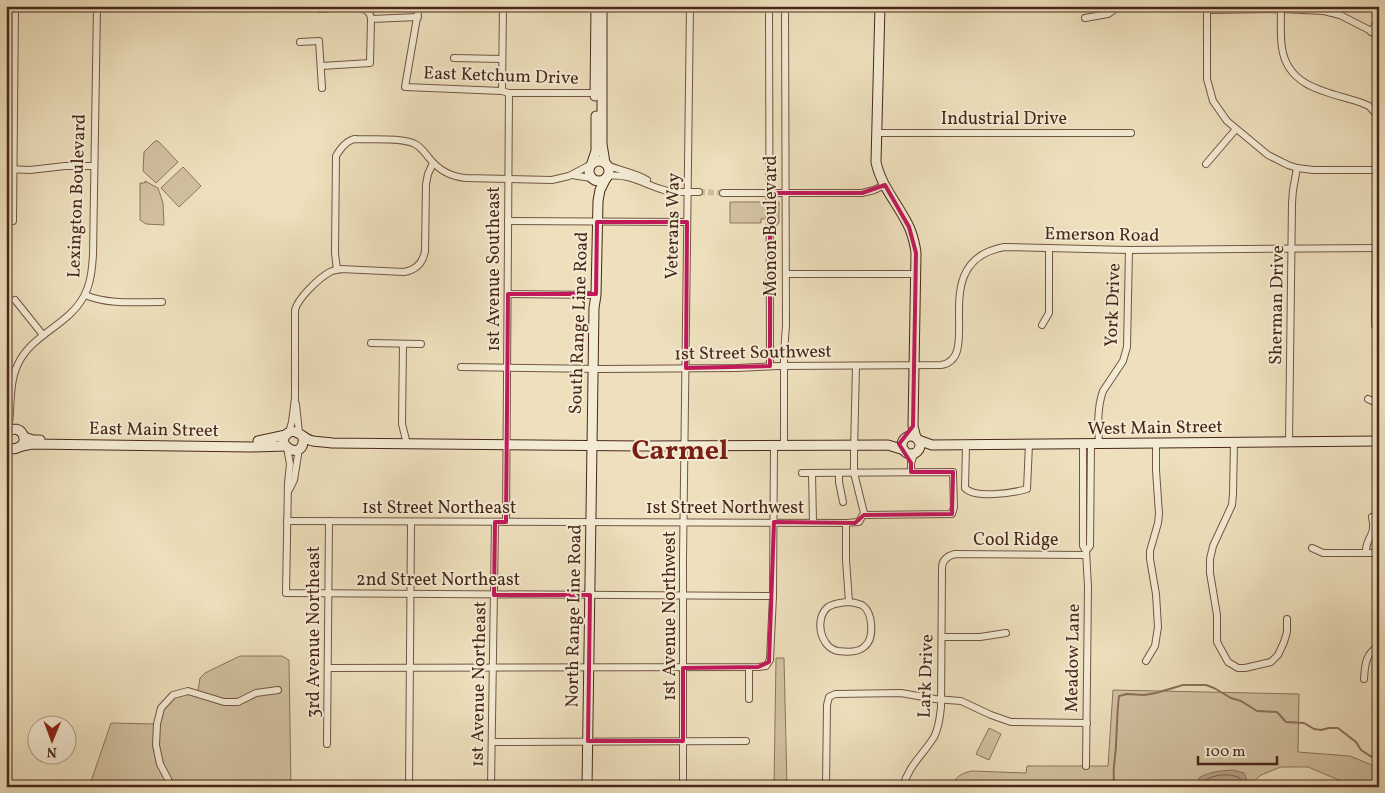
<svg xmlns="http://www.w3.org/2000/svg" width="1385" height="793" viewBox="0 0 1385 793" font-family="Vollkorn,serif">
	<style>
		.green { fill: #d2c1a1; stroke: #8d745e }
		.water { fill: #b6a186; stroke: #8a705b }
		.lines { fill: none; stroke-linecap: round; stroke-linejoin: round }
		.shore { stroke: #7f6450; stroke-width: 1 }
		.stream { stroke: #8a705b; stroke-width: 2 }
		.street-tunnel { stroke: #cdbb9d; stroke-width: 6; stroke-dasharray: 6 3; stroke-linecap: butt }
		.street-casing { stroke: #725544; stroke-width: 8 }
		.secondary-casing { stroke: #48271b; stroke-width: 11 }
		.street { stroke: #f4ebd4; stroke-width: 6 }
		.secondary { stroke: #f4ebd4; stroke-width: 9 }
		.marked { fill: none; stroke: #c2185b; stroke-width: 4; stroke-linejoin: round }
		.labels { text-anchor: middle; stroke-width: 4; stroke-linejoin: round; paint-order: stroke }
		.street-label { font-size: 18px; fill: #48271b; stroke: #f4ebd4 }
		.town-label { font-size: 28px; font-weight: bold; fill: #7a1f14; stroke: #f4ebd4 }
	</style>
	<rect width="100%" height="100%" fill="#eee0bd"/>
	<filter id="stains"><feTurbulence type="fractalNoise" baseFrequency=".004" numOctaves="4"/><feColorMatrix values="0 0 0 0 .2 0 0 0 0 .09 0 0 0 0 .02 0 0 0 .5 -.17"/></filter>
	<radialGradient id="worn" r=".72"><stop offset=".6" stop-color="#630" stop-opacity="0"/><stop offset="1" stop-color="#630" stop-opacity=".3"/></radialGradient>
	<g class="green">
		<polygon points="155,141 158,141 178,162 156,183 143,171 144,152"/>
		<polygon points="183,167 201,186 179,207 161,188"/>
		<polygon points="145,181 158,188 163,203 164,225 146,224 140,220 140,183 145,183"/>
		<polygon points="730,202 779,202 779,223 777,223 777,226 773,226 772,219 777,218 761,219 761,223 730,223"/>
		<path d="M240,656H282L289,660L291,787H89L111,723L155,724C159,693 171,694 198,691L200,678L205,673Z"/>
		<polygon points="776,658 784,658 787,787 774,787"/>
		<path d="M1113,690L1299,694L1298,752L1350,756L1379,768V787H1355L1308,767H1281L1261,775L1253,782L1252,787H952C954,777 962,773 972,771L1026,773L1027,766H1108Z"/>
		<polygon points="989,728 1001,734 989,760 976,754"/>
	</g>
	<path class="water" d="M1233,770L1244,773L1247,780L1246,787H1198L1199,778C1210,771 1221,771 1233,770Z"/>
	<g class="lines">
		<path class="shore" d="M1203,787L1204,781C1214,774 1230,773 1240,778L1241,787"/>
		<path class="stream" d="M1115,787C1111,772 1116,758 1116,744C1117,728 1117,712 1119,696L1127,694L1144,695L1156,693L1183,685H1206L1214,688L1231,698L1241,701L1257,711L1277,712L1286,722L1304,723L1314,729L1321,730L1329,728H1338L1356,742L1361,750L1370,756L1379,758"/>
		<polyline class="street-tunnel" points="699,192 723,193"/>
		<defs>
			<g id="street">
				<path d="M320,6V9C331,9 360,4 368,12C371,14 370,15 371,19L370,63L321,66"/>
				<polyline points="419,6 405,87 502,91 509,93 596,93"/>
				<polyline points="769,6 770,366"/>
				<polyline points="1207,6 1207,79 1213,101 1227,121 1268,155 1288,165 1297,168 1313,170 1379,170"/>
				<path d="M1281,9C1281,22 1280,35 1282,48C1288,89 1330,92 1362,103L1369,106L1379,117"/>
				<polyline points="1207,10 1281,9 1324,11 1340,15 1379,35"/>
				<polyline points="1085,18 1108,14 1119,6"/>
				<polyline points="371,19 418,17"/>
				<polyline points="1371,32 1379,19"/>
				<polyline points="300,42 319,41 322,88"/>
				<polyline points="454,58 502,59"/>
				<polyline points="502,91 503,6"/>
				<polyline points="876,133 1131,133"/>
				<polyline points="1206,164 1236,129"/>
				<path d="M607,165C620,171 634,172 647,180"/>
				<polyline points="6,169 30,170 65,166 94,166"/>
				<polyline points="572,175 591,178"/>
				<path d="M607,176C630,173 643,184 664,190C675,193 687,192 699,192"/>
				<polyline points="723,193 862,193 874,190 885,185"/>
				<polyline points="13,221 15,6"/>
				<polyline points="508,221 687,222"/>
				<path d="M337,270L335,253L336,156C341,148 345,142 354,139C370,140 402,137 415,144C421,147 425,153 429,158C439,170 449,176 465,178L552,180L569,176L590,165"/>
				<polyline points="786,274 915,274"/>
				<polyline points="508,294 596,295"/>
				<path d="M85,295C109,305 136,302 162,302"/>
				<polyline points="15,300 43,335"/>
				<polyline points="1042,325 1049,313 1049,248"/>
				<polyline points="1375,325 1376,248"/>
				<polyline points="371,343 421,344"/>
				<polyline points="403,344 402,424 407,444"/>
				<path d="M461,367L603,369L737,368L779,366L941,365C985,358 924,262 1004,247L1129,250L1379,248"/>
				<polyline points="1368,399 1379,404"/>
				<polyline points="296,404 299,433"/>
				<path d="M8,432C12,409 8,385 18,364C32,334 69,325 84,296C91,283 92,269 93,255L97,6"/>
				<path d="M289,432L292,422L295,398V310C298,298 319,278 330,272C333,270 337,270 341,269L404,272C416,270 423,263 425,251L426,184L428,174L433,163"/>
				<polyline points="1234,442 1233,494 1232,505 1213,546 1210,559 1210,573 1217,615 1217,642 1228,662 1238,668 1245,668 1271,662 1278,655 1284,642 1287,632 1287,619"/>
				<polyline points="1289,442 1292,203 1293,190 1297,168"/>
				<polyline points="1083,444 1083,546 1086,551 1088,587 1086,766"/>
				<path d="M1099,444C1098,426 1097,408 1103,391L1123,361L1127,347L1129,250"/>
				<polyline points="784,445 784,353 786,325 785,6"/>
				<path d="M966,445L965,488C975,499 1013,493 1027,489L1029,444"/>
				<polyline points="287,448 290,464 288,483 286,593 773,596"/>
				<polyline points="911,472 911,463 915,452"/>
				<polyline points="802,473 953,472 954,507 952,514 864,515"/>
				<polyline points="812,473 813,522"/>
				<polyline points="839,473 839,482 843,502"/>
				<polyline points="289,490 294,480 299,449"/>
				<polyline points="287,521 846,523 859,522 864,513 854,473 854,452 856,366"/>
				<polyline points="506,522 509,93"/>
				<polyline points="846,523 846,560 849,602"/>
				<polyline points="1312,548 1323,553 1379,553"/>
				<polyline points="1086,551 1090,546 1091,444"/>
				<path d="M1366,553C1365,536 1377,537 1372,517"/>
				<path d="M847,602C852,602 857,603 862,605C873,612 875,639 864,647C858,653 846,652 838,651C820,648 814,618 828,607C834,603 840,603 847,602Z"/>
				<polyline points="942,637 980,637 1006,633"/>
				<polyline points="1146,661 1155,646 1158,627 1156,594 1150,559 1150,551 1158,523 1159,514 1156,470 1156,443"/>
				<polyline points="328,668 758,667 766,666 770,660 773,596 774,445"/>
				<path d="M1364,679C1365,665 1365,654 1379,646"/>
				<polyline points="749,699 749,668"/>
				<polyline points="492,742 746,741"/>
				<polyline points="327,744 329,521"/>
				<polyline points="174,787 170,783 160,764 156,745 157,724 161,708 173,695 188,691 224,702 238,702 256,693 278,690"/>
				<polyline points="409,787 411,522"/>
				<polyline points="491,787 495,522"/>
				<polyline points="683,787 683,559 690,6"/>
				<polyline points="826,787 827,705 829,697 835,694 901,693 935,699 961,701 991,715 1011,722 1087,723"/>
				<path d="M903,787C908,766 923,755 934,737C939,728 940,717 941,707L942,568C942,560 947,556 955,554L1086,555"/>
			</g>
			<g id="secondary">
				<polyline points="602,6 602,144 605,163"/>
				<path d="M880,6L876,162C881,187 900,206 910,229C913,237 915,244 916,253L913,426L916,438"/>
				<polyline points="595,96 596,6"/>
				<circle cx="599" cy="171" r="10"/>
				<polyline points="592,163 596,151 596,116"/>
				<path d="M6,433C21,420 32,444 17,448C13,450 10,448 6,445"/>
				<circle cx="911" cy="445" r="9"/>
				<polyline points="24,437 33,440 40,440"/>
				<path d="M303,437C306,463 271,445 288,433C297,427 304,440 313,441C319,442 326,442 332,443L640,446L888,445L904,450"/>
				<polyline points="918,440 932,445 1379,441"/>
				<polyline points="258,441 286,435"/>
				<polyline points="22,446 32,444 251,447 285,446"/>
				<polyline points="587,787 594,308 596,295 598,201 600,190 606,178"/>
			</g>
		</defs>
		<use href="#street" class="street-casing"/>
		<use href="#secondary" class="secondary-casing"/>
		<use href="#street" class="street"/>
		<use href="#secondary" class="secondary"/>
	</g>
	<path class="marked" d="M885,185L909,227L916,253L913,426L899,444L911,463V472H953L952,514L864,515L855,523L774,522L769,662L758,667L683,668V741H588L590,595H494L495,522H506L508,294H596L597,222H687L686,368L770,366V193H862Z"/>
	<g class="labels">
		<g class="street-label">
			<text transform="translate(501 75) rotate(2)" y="6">East Ketchum Drive</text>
			<text x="1004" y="124">Industrial Drive</text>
			<text transform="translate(76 196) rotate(-88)" y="6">Lexington Boulevard</text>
			<text transform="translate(672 226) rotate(-89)" y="6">Veterans Way</text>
			<text transform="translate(770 226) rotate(-90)" y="6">Monon Boulevard</text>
			<text transform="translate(1102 234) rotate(1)" y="6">Emerson Road</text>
			<text transform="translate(493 269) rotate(-90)" y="6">1st Avenue Southeast</text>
			<text transform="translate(1112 305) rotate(-88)" y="6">York Drive</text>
			<text transform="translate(1276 305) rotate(-89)" y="6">Sherman Drive</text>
			<text transform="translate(578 323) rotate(-88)" y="6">South Range Line Road</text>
			<text transform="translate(753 352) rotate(-1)" y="6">1st Street Southwest</text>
			<text transform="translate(1155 427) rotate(-1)" y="6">West Main Street</text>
			<text transform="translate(154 429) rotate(1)" y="6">East Main Street</text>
			<text x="439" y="513">1st Street Northeast</text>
			<text x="725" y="513">1st Street Northwest</text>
			<text x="1016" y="545">Cool Ridge</text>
			<text x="438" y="585">2nd Street Northeast</text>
			<text transform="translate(573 616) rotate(-89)" y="6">North Range Line Road</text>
			<text transform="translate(669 616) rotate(-90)" y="6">1st Avenue Northwest</text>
			<text transform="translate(313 632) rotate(-90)" y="6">3rd Avenue Northeast</text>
			<text transform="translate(1072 658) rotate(-89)" y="6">Meadow Lane</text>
			<text transform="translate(925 676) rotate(-88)" y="6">Lark Drive</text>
			<text transform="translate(478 684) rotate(-89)" y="6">1st Avenue Northeast</text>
		</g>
		<g class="town-label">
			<text x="680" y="459">Carmel</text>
		</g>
	</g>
	<rect width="1385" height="793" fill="none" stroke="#eee0bd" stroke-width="25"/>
	<rect x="8" y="8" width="1370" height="778" fill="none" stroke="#48271b" stroke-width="2.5"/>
	<rect x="12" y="12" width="1360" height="768" fill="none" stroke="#48271b"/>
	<g transform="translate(52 740) rotate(181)"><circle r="24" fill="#f4ebd4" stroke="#af9d8a"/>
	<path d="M0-4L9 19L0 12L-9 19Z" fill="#8f2418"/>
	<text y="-8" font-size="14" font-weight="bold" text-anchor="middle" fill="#48271b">N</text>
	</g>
	<path d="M1198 756v8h79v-8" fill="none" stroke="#48271b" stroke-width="2.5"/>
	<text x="1205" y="756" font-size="15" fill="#48271b" stroke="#f4ebd4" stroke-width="4" paint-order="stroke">100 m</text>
	<rect width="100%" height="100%" filter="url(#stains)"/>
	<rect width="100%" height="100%" fill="url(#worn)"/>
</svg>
